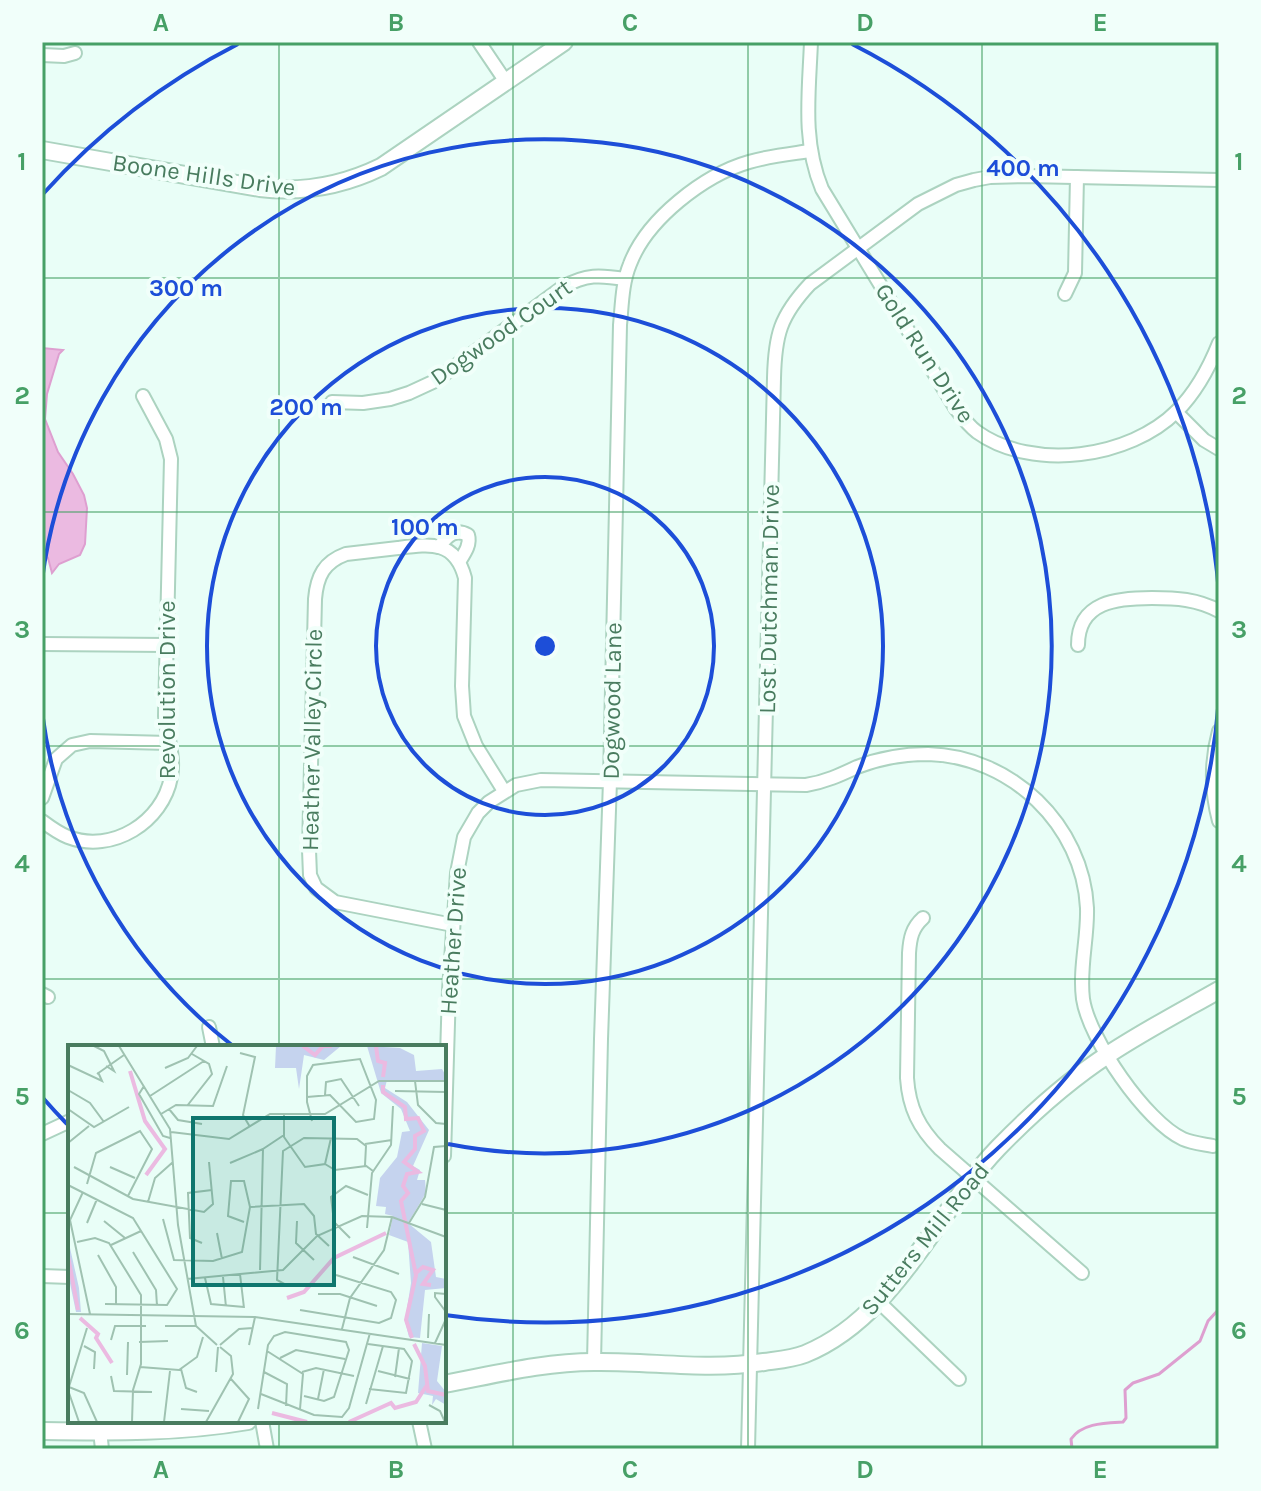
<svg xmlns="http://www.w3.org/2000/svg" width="1261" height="1491" viewBox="0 0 1261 1491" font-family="Karla,sans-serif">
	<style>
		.water { fill: #ebbae1; stroke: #de9fd0; stroke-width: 2 }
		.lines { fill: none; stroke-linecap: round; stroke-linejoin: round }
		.stream { stroke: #de9fd0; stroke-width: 3 }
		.minor-casing { stroke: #acd3c0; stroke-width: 16 }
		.tertiary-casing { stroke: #acd3c0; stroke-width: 20 }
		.minor { stroke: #fff; stroke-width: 12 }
		.tertiary { stroke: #fff; stroke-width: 16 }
		.grid { fill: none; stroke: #47a066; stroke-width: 2; stroke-opacity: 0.55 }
		.ring { fill: none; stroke: #1d4ed8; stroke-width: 4 }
		.labels { text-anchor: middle; stroke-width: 8; stroke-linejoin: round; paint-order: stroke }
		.street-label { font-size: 24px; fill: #497c5f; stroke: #f1fffa }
		.inset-river { fill: none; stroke: #ebbae1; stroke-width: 4 }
		.inset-road { fill: none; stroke: #9fc2b1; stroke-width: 2 }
		.view { fill: #0f766e; fill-opacity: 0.15; stroke: #0f766e; stroke-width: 4 }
		.inset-edge { fill: none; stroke: #497c5f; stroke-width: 4 }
		.centre { fill: #1d4ed8; stroke: #f1fffa; stroke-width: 4 }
		.ring-label { font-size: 24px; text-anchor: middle; font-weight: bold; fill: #1d4ed8; stroke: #f1fffa; stroke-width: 8; stroke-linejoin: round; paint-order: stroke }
		.neatline { fill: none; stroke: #47a066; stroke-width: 3 }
		.grid-label { font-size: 26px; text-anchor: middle; font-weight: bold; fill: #47a066 }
	</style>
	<rect width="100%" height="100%" fill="#e9fef7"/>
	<polygon class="water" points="42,348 63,350 59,354 47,394 45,419 58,452 73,474 84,495 87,508 85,544 80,555 59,564 52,573 48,558 42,552"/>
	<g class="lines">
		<path class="stream" d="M1072,1449L1071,1439C1082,1423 1105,1423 1123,1422L1126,1418L1125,1390L1133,1383L1159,1374L1200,1341L1208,1321L1219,1309"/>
		<defs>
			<g id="minor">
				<polyline points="479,42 506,82"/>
				<path d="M811,42C809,93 802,141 822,189L956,409C962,417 969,426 977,432C1033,472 1130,458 1177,411C1196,392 1209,368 1219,343"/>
				<polyline points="42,55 64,56 75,53"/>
				<polyline points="1065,294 1075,273 1077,177"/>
				<path d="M332,402L363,403L390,399L409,393L435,381L563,287C586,274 600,275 625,279"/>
				<polyline points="1176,412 1204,440 1219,449"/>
				<path d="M439,547C447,536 455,528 468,535C471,545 464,554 459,562"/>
				<polyline points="42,644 167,645"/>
				<path d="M1078,645C1078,601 1118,598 1152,598C1176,598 1197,599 1219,611"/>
				<path d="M1219,731C1211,760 1211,791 1219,821"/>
				<polyline points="42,798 56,759 72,745 90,741 169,743"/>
				<path d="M42,821C50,827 58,833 68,837C112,854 163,822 171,777C175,757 167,736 165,716L171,459L166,439L143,396"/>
				<path d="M923,918C912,928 910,938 909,953L907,1078C909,1108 919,1128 940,1149L1082,1273"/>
				<path d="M453,925L335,902L316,888L310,875L309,850L315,599C317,576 324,562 346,554C364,552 381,550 398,548C430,544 455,540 465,578L462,686L464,716L476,746L504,791"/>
				<polyline points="42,994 48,997"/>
				<polyline points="209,1027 213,1047"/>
				<polyline points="42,1134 70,1121"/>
				<path d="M444,1156L449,990L457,873L464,837L478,813L489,802L516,785L541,780L806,785C825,782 840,775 857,767C880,758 904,754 928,754C1011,756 1083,825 1087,908C1088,938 1079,968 1083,999C1089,1039 1146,1122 1183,1139C1192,1143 1203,1144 1213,1146"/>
				<polyline points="42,1276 70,1277"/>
				<polyline points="879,1302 959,1379"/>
				<path d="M594,1362L601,1039L610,781L620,325C622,305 622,283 630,264C647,219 704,175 749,162C769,156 790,154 810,151"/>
				<polyline points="262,1421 267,1449"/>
				<polyline points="419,1421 425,1449"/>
				<polyline points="100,1431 102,1449"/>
				<path d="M748,1449L774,378C775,335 780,316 810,284L918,204L956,185L974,180L990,177L1026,176L1219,180"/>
			</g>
			<g id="tertiary">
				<path d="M42,150L260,188C303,193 342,186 381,167L564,42"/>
				<path d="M444,1384C493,1375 544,1362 594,1362C651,1361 707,1371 764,1362C778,1360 792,1359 805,1354C894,1318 934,1215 998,1148C1031,1114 1069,1080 1109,1054C1144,1031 1182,1011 1219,990"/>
				<path d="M42,1431C113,1432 178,1433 248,1421"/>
			</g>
		</defs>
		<use href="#minor" class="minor-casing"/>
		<use href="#tertiary" class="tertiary-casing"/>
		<use href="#minor" class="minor"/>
		<use href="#tertiary" class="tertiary"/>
	</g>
	<path class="grid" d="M279,42V1047M513,42V1449M748,42V1449M982,42V1449M42,278H1219M42,512H1219M42,746H1219M42,979H1219M42,1213H70M444,1213H1219M279,1421V1449"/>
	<g class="ring">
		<circle cx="545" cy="646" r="169"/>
		<circle cx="545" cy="646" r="338"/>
		<path d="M233 1046A507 507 0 0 1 42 712M42 580A507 507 0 1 1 448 1144"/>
		<path d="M1219 699A676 676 0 0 1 445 1315M67 1124A676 676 0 0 1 43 1098M43 194A676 676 0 0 1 238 44M852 44A676 676 0 0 1 1219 593"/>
	</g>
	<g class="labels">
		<g class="street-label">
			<text transform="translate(204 175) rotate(8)" y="8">Boone Hills Drive</text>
			<text transform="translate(501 332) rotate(-35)" y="8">Dogwood Court</text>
			<text transform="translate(925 353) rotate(57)" y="8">Gold Run Drive</text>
			<text transform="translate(769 599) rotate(-89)" y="8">Lost Dutchman Drive</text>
			<text transform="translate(167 690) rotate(-90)" y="8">Revolution Drive</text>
			<text transform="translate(612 701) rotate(-89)" y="8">Dogwood Lane</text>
			<text transform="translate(312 740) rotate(-89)" y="8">Heather Valley Circle</text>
			<text transform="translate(453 941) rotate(-86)" y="8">Heather Drive</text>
			<text transform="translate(925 1239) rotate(-51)" y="8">Sutters Mill Road</text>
		</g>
	</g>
	<g transform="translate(68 1045)">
		<rect width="378" height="378" fill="#e9fef7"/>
		<path d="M208,1H273L256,15L236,10L231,44L228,23H207ZM299,1L332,3L346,10L348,26L374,24L378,31V35H319L317,43L339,57L361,85L345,121L352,125L349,135H357L358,148L340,178L363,197L368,232L378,234V243L357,245L352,293L341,292L337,276L343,238L340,197L321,190L325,171L317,169L318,162L308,161L312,133L329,112L334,87L342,86L333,64L313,48ZM0,194L11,243L13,267H8L0,229ZM354,298L374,301L369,336L378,347V360L368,354L364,360L365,351L350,348Z" fill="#c5d3ee"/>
		<path class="inset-river" d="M235,1L247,10L255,1H264M308,1L310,16L317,18L315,32M62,26L77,76L97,104L78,130M315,40V47L337,62L338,74L350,73L356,86L347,91V104L336,117L350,127L339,129L335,141L340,148L333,156L348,230L338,275L344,293M0,211L10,265M348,228L355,222L365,225L355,239L363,240M219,253L236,247L266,213L318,188M12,273L30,289L28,293L44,318M346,299L357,321L360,346L378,350M204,368L239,377M281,377L323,358L327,363L348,357L359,340"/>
		<path class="inset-road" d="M26,1L36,6L46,26L38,21M51,1L102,84L110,180L128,281L149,300M172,8L187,12L175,70L182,82M0,20L34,36L30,27M97,23L120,13L129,1M29,29L56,10M347,36L350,60L368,78L378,79M76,41L71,49L95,91L102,93M0,45L22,58L36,77M327,46L378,47M257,50L258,37L273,34L291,61M82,51L136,16M239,52L262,50L288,77L306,74L308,55L292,14L245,20L239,31V57L244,76M119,61L144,29L141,19L124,9M0,64L26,82L61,62M101,64L110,75L134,79M93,69L108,60L145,61L159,21M216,69V92L237,122L257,119L263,93M103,87L161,94L202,69H257L311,36H378M0,98L21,81M297,99L324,95M162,118L195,104M257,119L267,125L298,121M6,122L65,154L136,167L145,159L141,117M42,122L67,133M19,139L28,108L72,86L84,104L60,151M0,140L65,173L109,244L99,260L37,259M15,147L2,175L22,269M80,157L87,133L105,117M354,159L378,165M182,162L236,159L246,171L248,189L261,201M95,174L106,215L145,216L174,207L182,162M36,176L57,193M229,176L228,198L246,215M176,177L160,171L163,136H176L182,162M19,178L29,154M341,178L357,152L366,102L378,101M299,183L304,128L323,100L325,61M149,188L154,214M282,193L266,177L263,152L278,141L300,150M9,197L27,193L41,198L73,250V319L65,345L64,377M134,198L122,193L120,148L144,145M43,200L73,186M65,207L88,245L89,261M30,210L48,242V260M285,212L331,229M192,225L195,104L216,90M172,229L176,263M155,232L158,262M137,233L143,259L176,262M119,234L215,225L249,191L294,171L324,172L378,192M220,241L209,235L215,106L236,93L289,94L298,101L297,120L305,126M250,249H272L309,261M378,249L367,248V252L378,267M232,265L311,278L323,273L328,255L323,247L268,230M0,269L187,272L378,300M97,281H128M274,284L282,253L316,205L324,172M360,293L361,269M43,295L47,281H78M71,297L100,296M367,298L378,274M300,299L336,304L344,316L338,348L301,344M152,300L171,284L185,283M181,300L187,272M16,301L27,307L26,324M199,306L235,329L232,364M212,313L228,305L277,314M72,322L111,325L129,312L135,292M113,324L118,343L129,347M310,326L342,334M148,327L150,302M196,327L219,339L218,361M234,327L248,323L286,331M59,330L60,297M43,331L46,346L84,347M327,332L331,303M163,334L181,354L170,377M1,342L16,348L29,377M193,349L246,370L274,372L281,363L302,288M250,354L256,324M298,359L315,301M361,360L372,366L377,377M113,364L141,366M190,364L200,300L206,291L217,287L278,297L281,305L266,352L256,356L236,351M11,377L0,345L19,283M96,377L102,326M138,377L165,329L163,311L152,302M313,377H350"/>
		<path class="view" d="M125,73H266V240H125Z"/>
		<rect width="378" height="378" class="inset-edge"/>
	</g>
	<circle cx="545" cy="646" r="12" class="centre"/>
	<g class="ring-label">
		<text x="1023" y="176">400 m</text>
		<text x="186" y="296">300 m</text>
		<text x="306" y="415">200 m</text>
		<text x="425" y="535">100 m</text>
	</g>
	<rect width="1261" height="1491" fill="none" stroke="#f1fffa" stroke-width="88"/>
	<rect x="44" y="44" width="1173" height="1403" class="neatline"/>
	<g class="grid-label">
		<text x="161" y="31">A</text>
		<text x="396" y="31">B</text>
		<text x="630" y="31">C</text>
		<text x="865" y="31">D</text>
		<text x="1100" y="31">E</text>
		<text x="22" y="170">1</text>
		<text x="1239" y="170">1</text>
		<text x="22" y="404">2</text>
		<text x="1239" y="404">2</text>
		<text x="22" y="638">3</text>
		<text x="1239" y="638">3</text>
		<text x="22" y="872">4</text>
		<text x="1239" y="872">4</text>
		<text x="22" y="1105">5</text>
		<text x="1239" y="1105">5</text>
		<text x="22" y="1339">6</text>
		<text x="1239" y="1339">6</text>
		<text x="161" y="1478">A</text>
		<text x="396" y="1478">B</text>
		<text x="630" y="1478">C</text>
		<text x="865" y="1478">D</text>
		<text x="1100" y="1478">E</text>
	</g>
</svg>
